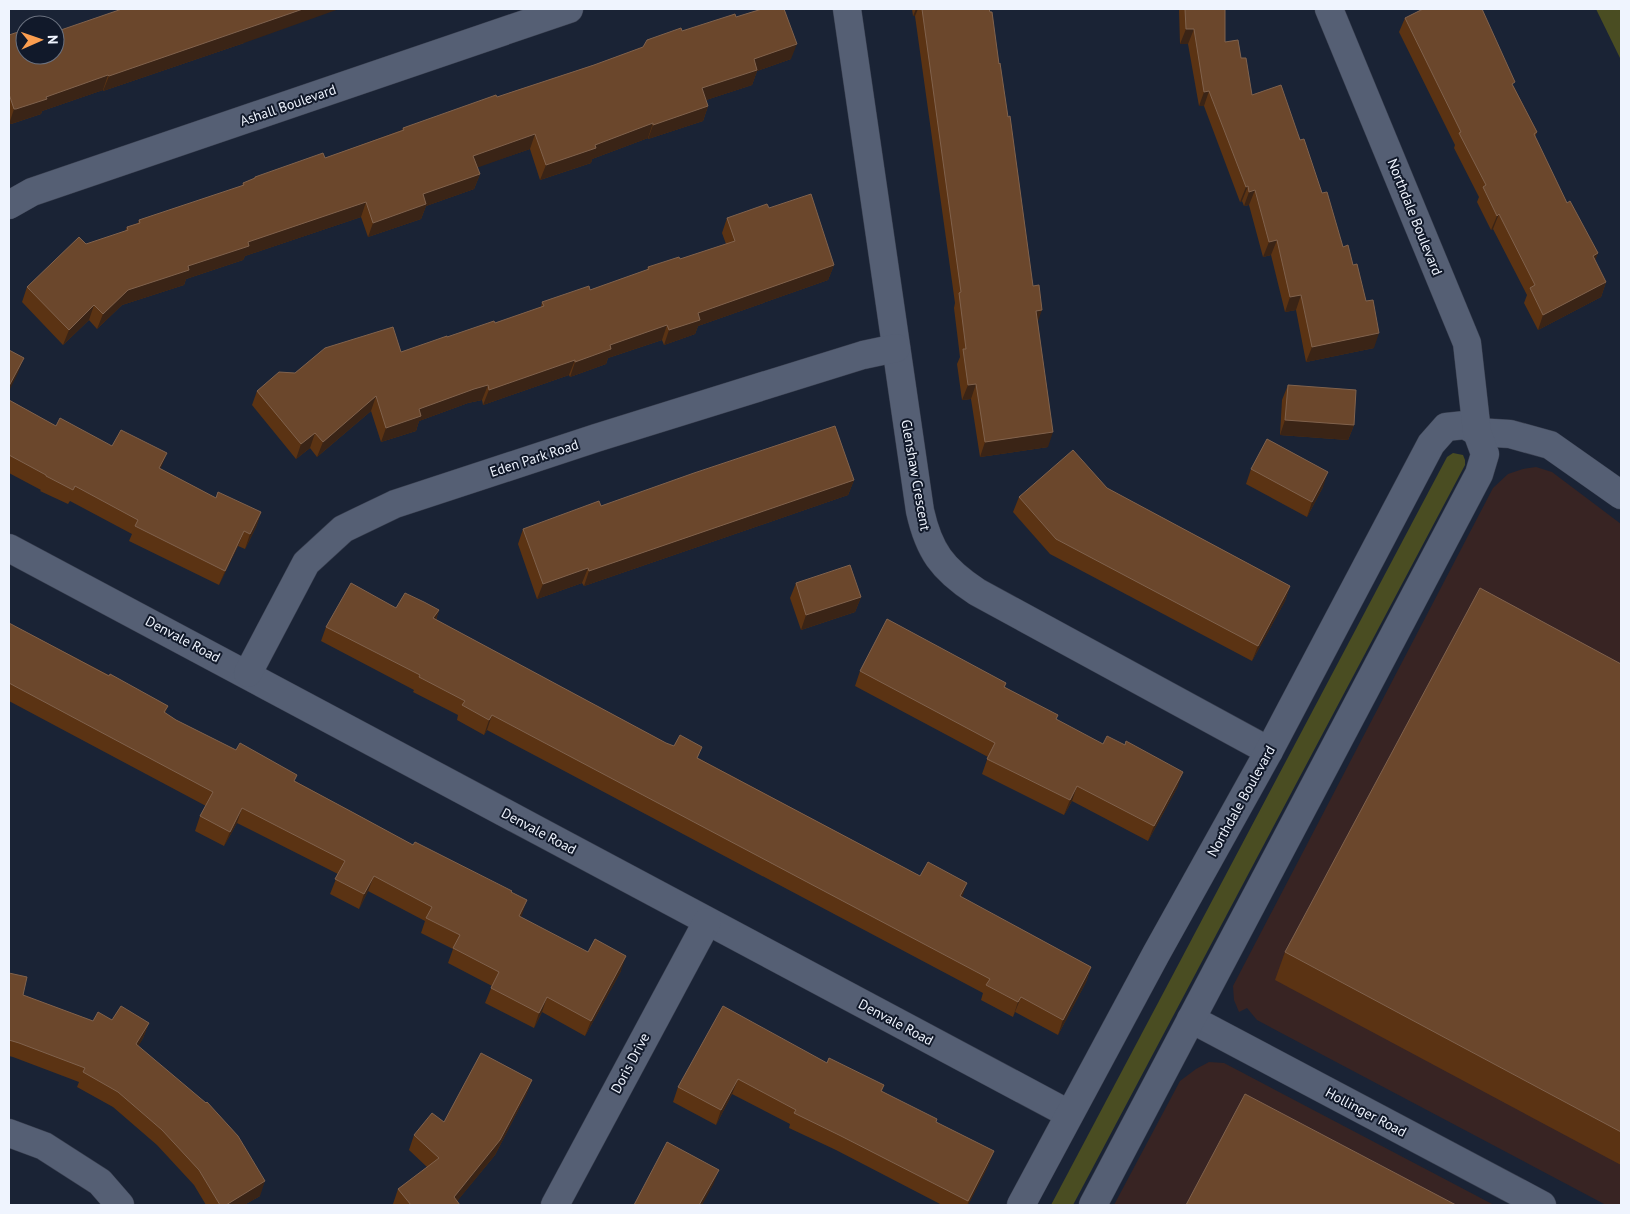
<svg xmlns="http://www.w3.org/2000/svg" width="1630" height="1214" viewBox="0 0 1630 1214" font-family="'PT Sans',sans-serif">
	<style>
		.industrial { fill: #382423 }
		.green { fill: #4a4d22 }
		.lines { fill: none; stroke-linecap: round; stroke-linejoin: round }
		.minor-casing { stroke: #383e4e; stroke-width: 29 }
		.minor { stroke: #555f74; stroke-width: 28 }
		.wall { fill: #5b3313 }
		.shaded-wall { fill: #3a2416 }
		.building { fill: #6b472c; stroke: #80624d }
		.labels { text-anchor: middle; stroke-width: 4; stroke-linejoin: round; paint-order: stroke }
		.street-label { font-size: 14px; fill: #eff4fe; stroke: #11192a }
	</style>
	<rect width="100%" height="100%" fill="#1a2335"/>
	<g class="industrial">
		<polygon points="1536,467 1552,472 1621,524 1621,1205 1606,1205 1257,1020 1247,1008 1239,1012 1234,1000 1233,986 1493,488 1508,474 1523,469"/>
		<polygon points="1209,1062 1224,1063 1494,1205 1114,1205 1180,1081 1196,1069"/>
	</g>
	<g class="green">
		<polygon points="1596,9 1621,9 1621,60"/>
		<polygon points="1453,453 1463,455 1465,460 1465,465 1073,1205 1051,1205 1447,457"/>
	</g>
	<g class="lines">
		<defs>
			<g id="minor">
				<path d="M847,9L920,511C929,551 942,569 977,592L1269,751"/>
				<polyline points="9,205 32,192 569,9"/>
				<path d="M9,548C364,734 714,928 1069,1114"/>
				<polyline points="248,673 306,563 343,529 395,504 596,438 863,355 896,348"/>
				<polyline points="1191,1019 1542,1205"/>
				<polyline points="9,1133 44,1146 100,1182 120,1205"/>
				<polyline points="555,1205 707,922"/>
				<polyline points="1021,1205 1156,954 1269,751 1431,444 1446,427 1465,425 1477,432 1510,434 1550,445 1621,495"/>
				<polyline points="1093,1205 1479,474 1485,454 1477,432 1467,343 1329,9"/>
			</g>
		</defs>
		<use href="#minor" class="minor-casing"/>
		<use href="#minor" class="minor"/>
	</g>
	<g class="wall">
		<polygon points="912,9 989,9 999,64 1038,322 1048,447 980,457 971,399 962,400 957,364 960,357 954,308 955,303 915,16 913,16"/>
		<polygon points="1179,9 1225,9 1225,42 1241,58 1252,95 1300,140 1343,247 1353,265 1374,348 1306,362 1296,310 1285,312 1271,255 1263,257 1249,205 1244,206 1242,201 1240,202 1204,106 1199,106 1188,44 1180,44"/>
		<polygon points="736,17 791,59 757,71 752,85 706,100 708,106 703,121 648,139 648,138 592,159 591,163 540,180 530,149 477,167 480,174 474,189 426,206 421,219 368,237 361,217 245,256 243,260 186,279 184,285 122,305 97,329 89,320 63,345 22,302 27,287 86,244 125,231 127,227 138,223 139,220 242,186 243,183 254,179 255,177 325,158 402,130 403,128 594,65 643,47 682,31"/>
		<polygon points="1405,18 1514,87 1537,132 1535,137 1567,203 1598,253 1595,260 1606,282 1601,297 1538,330 1524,303 1527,295 1493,229 1491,230 1477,202 1479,197 1454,148 1455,145 1399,32"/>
		<polygon points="9,35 21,42 244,43 103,91 103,90 42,111 41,114 11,124 9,124"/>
		<polygon points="769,208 834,265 828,280 698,326 695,334 664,345 662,340 608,358 606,364 570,377 569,375 483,405 482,400 468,403 419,421 416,431 381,442 371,411 317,457 310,448 296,459 252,405 257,391 295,373 401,352 495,323 541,307 542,302 590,290 647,270 648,267 680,259 726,244 722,233 727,218"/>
		<polygon points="1288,385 1354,425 1348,440 1280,435 1282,400"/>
		<polygon points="9,400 56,426 112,446 161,469 216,498 261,512 256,527 245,549 238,546 219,585 129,541 132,534 70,501 68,504 40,491 41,490 9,473"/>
		<polygon points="1251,469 1323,487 1307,517 1246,484"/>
		<polygon points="854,480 848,495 584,586 582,583 537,599 518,544 523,529 601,506"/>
		<polygon points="1107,488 1290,586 1285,601 1252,661 1050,554 1013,512 1019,497"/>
		<polygon points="796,583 861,597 855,612 801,630 790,598"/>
		<polygon points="396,608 439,610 436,620 666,743 698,758 920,876 962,898 1091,967 1086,982 1058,1035 1015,1012 1013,1017 981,1000 983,993 487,730 484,735 457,720 458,715 413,692 414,690 321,641 326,627"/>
		<polygon points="9,623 168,706 165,713 176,720 295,781 413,845 511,892 522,915 520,917 621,971 585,1036 542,1012 534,1028 485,1003 492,986 448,963 453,949 421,933 425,921 368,891 359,909 330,894 338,874 237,823 224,846 195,831 200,816 206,806 9,701"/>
		<polygon points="1621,664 1621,1165 1275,980 1285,952"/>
		<polygon points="860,671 1006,683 1005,687 1056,720 1178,786 1148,841 1072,801 1064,815 982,774 988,757 855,686"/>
		<polygon points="9,973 23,995 93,1021 112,1020 149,1023 143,1038 138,1046 260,1196 244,1205 206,1205 194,1185 157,1145 113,1107 77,1087 79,1082 13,1057 9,1056"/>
		<polygon points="827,1063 884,1085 882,1091 936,1122 994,1151 988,1166 968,1205 942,1205 836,1150 789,1128 790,1124 732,1094 716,1125 673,1102 678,1087"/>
		<polygon points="532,1080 526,1095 495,1155 457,1201 460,1205 394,1205 393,1204 398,1189 427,1167 409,1150 414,1135 444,1122"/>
	</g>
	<g class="shaded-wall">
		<polygon points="303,9 339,9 244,43 103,91 109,76"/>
		<polygon points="916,9 918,9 915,16 913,16"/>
		<polygon points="1186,29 1194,29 1188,44 1180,44"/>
		<polygon points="797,44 791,59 757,71 752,85 697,103 702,88 754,59"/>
		<polygon points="108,75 103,90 42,111 41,114 11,124 9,124 14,109 46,97"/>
		<polygon points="1209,91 1204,106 1199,106 1204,92"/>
		<polygon points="708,106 703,121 648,139 653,125"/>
		<polygon points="653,123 648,138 592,159 591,163 540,180 546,165 595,145"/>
		<polygon points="535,134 530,149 468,171 473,156"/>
		<polygon points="480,174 474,189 426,206 421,219 368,237 373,223 423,194"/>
		<polygon points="1248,186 1242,201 1240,202 1246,187"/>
		<polygon points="1255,190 1249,205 1244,206 1249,192"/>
		<polygon points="366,202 361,217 245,256 243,260 186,279 184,285 122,305 97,329 103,314 128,290 248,242"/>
		<polygon points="1499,214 1493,229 1491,230 1497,216"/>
		<polygon points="1277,240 1271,255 1263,257 1269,242"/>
		<polygon points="1598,253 1592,268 1593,256"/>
		<polygon points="834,265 828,280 698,326 695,334 664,345 669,330 698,313"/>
		<polygon points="1606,282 1601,297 1538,330 1543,315"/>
		<polygon points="1301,295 1296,310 1285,312 1290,297"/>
		<polygon points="94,305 89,320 63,345 69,330"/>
		<polygon points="1042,310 1037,324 1036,311"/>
		<polygon points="667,325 662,340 608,358 606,364 570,377 575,362 610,345"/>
		<polygon points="1379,333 1374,348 1306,362 1312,347"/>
		<polygon points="24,358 18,373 9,391 9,386"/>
		<polygon points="575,360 569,375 483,405 489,390"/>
		<polygon points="976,384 971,399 962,400 968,385"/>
		<polygon points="488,385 482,400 468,403 419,421 416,431 381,442 386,428 419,409 474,389"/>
		<polygon points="376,396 371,411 317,457 323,442"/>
		<polygon points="1285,420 1354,425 1348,440 1280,435"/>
		<polygon points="1053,432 1048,447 980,457 985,442"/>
		<polygon points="315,433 310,448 296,459 301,444"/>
		<polygon points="167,453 161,468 154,483 159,468"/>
		<polygon points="1328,472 1323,487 1307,517 1312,502"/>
		<polygon points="854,480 848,495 584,586 589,571"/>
		<polygon points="261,512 256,527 245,549 250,534"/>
		<polygon points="244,531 238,546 219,585 225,571"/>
		<polygon points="588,568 582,583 537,599 543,584"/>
		<polygon points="1290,586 1285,601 1252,661 1258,646"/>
		<polygon points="861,597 855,612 801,630 806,615"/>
		<polygon points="439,610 434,625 433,618"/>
		<polygon points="492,715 487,730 484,735 489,720"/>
		<polygon points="1183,772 1178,786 1148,841 1154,826"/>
		<polygon points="1077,786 1072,801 1064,815 1070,800"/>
		<polygon points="242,808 237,823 224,846 230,832"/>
		<polygon points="374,876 368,891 359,909 364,894"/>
		<polygon points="967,883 962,898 960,896"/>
		<polygon points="527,900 522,915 513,931 519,916"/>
		<polygon points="626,956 621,971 585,1036 591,1021"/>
		<polygon points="1091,967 1086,982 1058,1035 1063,1020"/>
		<polygon points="547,997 542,1012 534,1028 539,1013"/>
		<polygon points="1021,997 1013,1017 1018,1002"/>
		<polygon points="149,1023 143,1038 131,1059 136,1044"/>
		<polygon points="738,1079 732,1094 716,1125 721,1110"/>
		<polygon points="532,1080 526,1095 495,1155 454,1205 454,1197"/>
		<polygon points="994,1151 988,1166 968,1205 967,1205"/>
		<polygon points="719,1170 713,1185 702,1205 699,1205"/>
		<polygon points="265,1181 260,1196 244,1205 226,1205"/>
	</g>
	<g class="building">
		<polygon points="122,9 303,9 109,76 108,75 46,97 47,99 16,109 14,109 9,94 9,35 18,32 21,42 25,41 25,55 55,55 55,32"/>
		<polygon points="762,9 784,9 797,44 754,59 757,70 702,88 708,106 653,125 653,123 595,145 596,148 546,165 535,134 473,156 480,174 423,194 426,204 373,223 366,202 248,242 249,246 188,266 189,270 128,290 103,314 94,305 69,330 27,287 79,237 86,244 128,230 127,227 140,223 139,220 244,185 243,183 255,178 255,177 323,153 325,158 404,130 403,128 496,95 497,97 594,65 643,47 647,40 681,28 682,31 735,14 736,17"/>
		<polygon points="922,9 989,9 990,12 992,12 999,64 1000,63 1008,117 1010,116 1033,286 1039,285 1042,310 1036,311 1053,432 985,442 976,384 968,385 963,349 966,349 959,293 961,292"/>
		<polygon points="1185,9 1225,9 1225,42 1238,40 1241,58 1246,58 1252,95 1281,85 1300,140 1304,139 1322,193 1327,192 1343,247 1348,245 1353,265 1357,264 1366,301 1373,300 1379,333 1312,347 1301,295 1290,297 1277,240 1269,242 1255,190 1249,192 1248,186 1246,187 1209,91 1204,92 1194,29 1186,29"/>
		<polygon points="1423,9 1482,9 1515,82 1512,84 1537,132 1534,134 1567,203 1570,201 1598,253 1593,256 1606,282 1543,315 1530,288 1535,285 1499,214 1497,216 1483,187 1486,185 1459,133 1461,132 1405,18"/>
		<polygon points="811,194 834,265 698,313 700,320 669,330 667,325 610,345 611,349 575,362 575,360 489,390 488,385 474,389 419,409 421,416 386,428 376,396 323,442 315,433 301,444 257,391 279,372 295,373 325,348 393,327 401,352 447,336 447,337 494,321 495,323 544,306 542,302 589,286 590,290 649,269 648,267 679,257 680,259 735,241 727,218 767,204 769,208"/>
		<polygon points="9,350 24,358 9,386"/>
		<polygon points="1288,385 1356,390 1354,425 1285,420"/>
		<polygon points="9,400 56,426 60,418 112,446 121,430 167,453 159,468 216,498 218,492 261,512 250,534 244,531 225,571 135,526 138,520 75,486 73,490 46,476 46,475 9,455"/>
		<polygon points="835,426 854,480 589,571 588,568 543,584 523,529 599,501 601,506 694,473"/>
		<polygon points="1267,439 1328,472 1312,502 1251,469"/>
		<polygon points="1073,450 1107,488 1290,586 1258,646 1056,539 1019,497"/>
		<polygon points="850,565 861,597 806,615 796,583"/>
		<polygon points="351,583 396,608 405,593 424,602 439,610 433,618 666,743 674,746 680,735 702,747 697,758 920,876 928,862 967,883 960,896 1091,967 1063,1020 1021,997 1018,1002 986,985 990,979 492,715 489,720 462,705 465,701 419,677 420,675 326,627"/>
		<polygon points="1480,588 1621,664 1621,1132 1285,952"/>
		<polygon points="887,619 1006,683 1004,687 1058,715 1056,719 1103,744 1107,736 1125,745 1126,741 1183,772 1154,826 1077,786 1070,800 987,759 995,743 860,671"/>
		<polygon points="9,623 109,676 110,674 168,706 164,712 176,720 236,750 240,743 297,775 294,781 352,812 413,845 415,842 512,891 511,892 527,900 519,916 588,952 595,939 626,956 591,1021 547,997 539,1013 491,988 499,972 453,948 460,935 426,918 432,907 374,876 364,894 335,879 345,861 242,808 230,832 200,816 213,792 9,683"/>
		<polygon points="9,973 27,977 23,995 93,1021 98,1012 112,1020 121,1006 149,1023 136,1044 206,1103 207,1102 238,1136 265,1181 226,1205 220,1205 199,1170 162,1130 118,1092 83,1072 85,1068 19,1043 9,1040"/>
		<polygon points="723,1006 827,1063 829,1058 884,1085 881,1091 937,1119 936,1122 994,1151 968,1201 841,1136 794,1113 796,1110 738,1079 721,1110 678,1087"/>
		<polygon points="481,1053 532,1080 500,1140 454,1197 460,1205 411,1205 398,1189 439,1158 414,1135 432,1113 444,1122"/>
		<polygon points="1245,1094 1456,1205 1186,1205"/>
		<polygon points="667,1142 719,1170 699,1205 634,1205"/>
	</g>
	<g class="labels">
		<g class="street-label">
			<text transform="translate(288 105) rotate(-19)" y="5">Ashall Boulevard</text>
			<text transform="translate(1415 217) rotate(68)" y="5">Northdale Boulevard</text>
			<text transform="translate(534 458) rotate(-18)" y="5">Eden Park Road</text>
			<text transform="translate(916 475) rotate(80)" y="5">Glenshaw Crescent</text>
			<text transform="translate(183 639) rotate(28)" y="5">Denvale Road</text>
			<text transform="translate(1241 801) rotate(-61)" y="5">Northdale Boulevard</text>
			<text transform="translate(539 831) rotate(28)" y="5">Denvale Road</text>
			<text transform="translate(896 1022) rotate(28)" y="5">Denvale Road</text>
			<text transform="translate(630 1063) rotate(-62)" y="5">Doris Drive</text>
			<text transform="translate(1366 1112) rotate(28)" y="5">Hollinger Road</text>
		</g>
	</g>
	<rect width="1630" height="1214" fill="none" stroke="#eff4fe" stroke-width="20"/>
	<g transform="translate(40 40) rotate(88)"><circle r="24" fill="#11192a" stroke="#6a717f"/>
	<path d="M0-4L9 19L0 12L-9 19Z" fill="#fb9e50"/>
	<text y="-8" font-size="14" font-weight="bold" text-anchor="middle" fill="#eff4fe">N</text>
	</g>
</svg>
